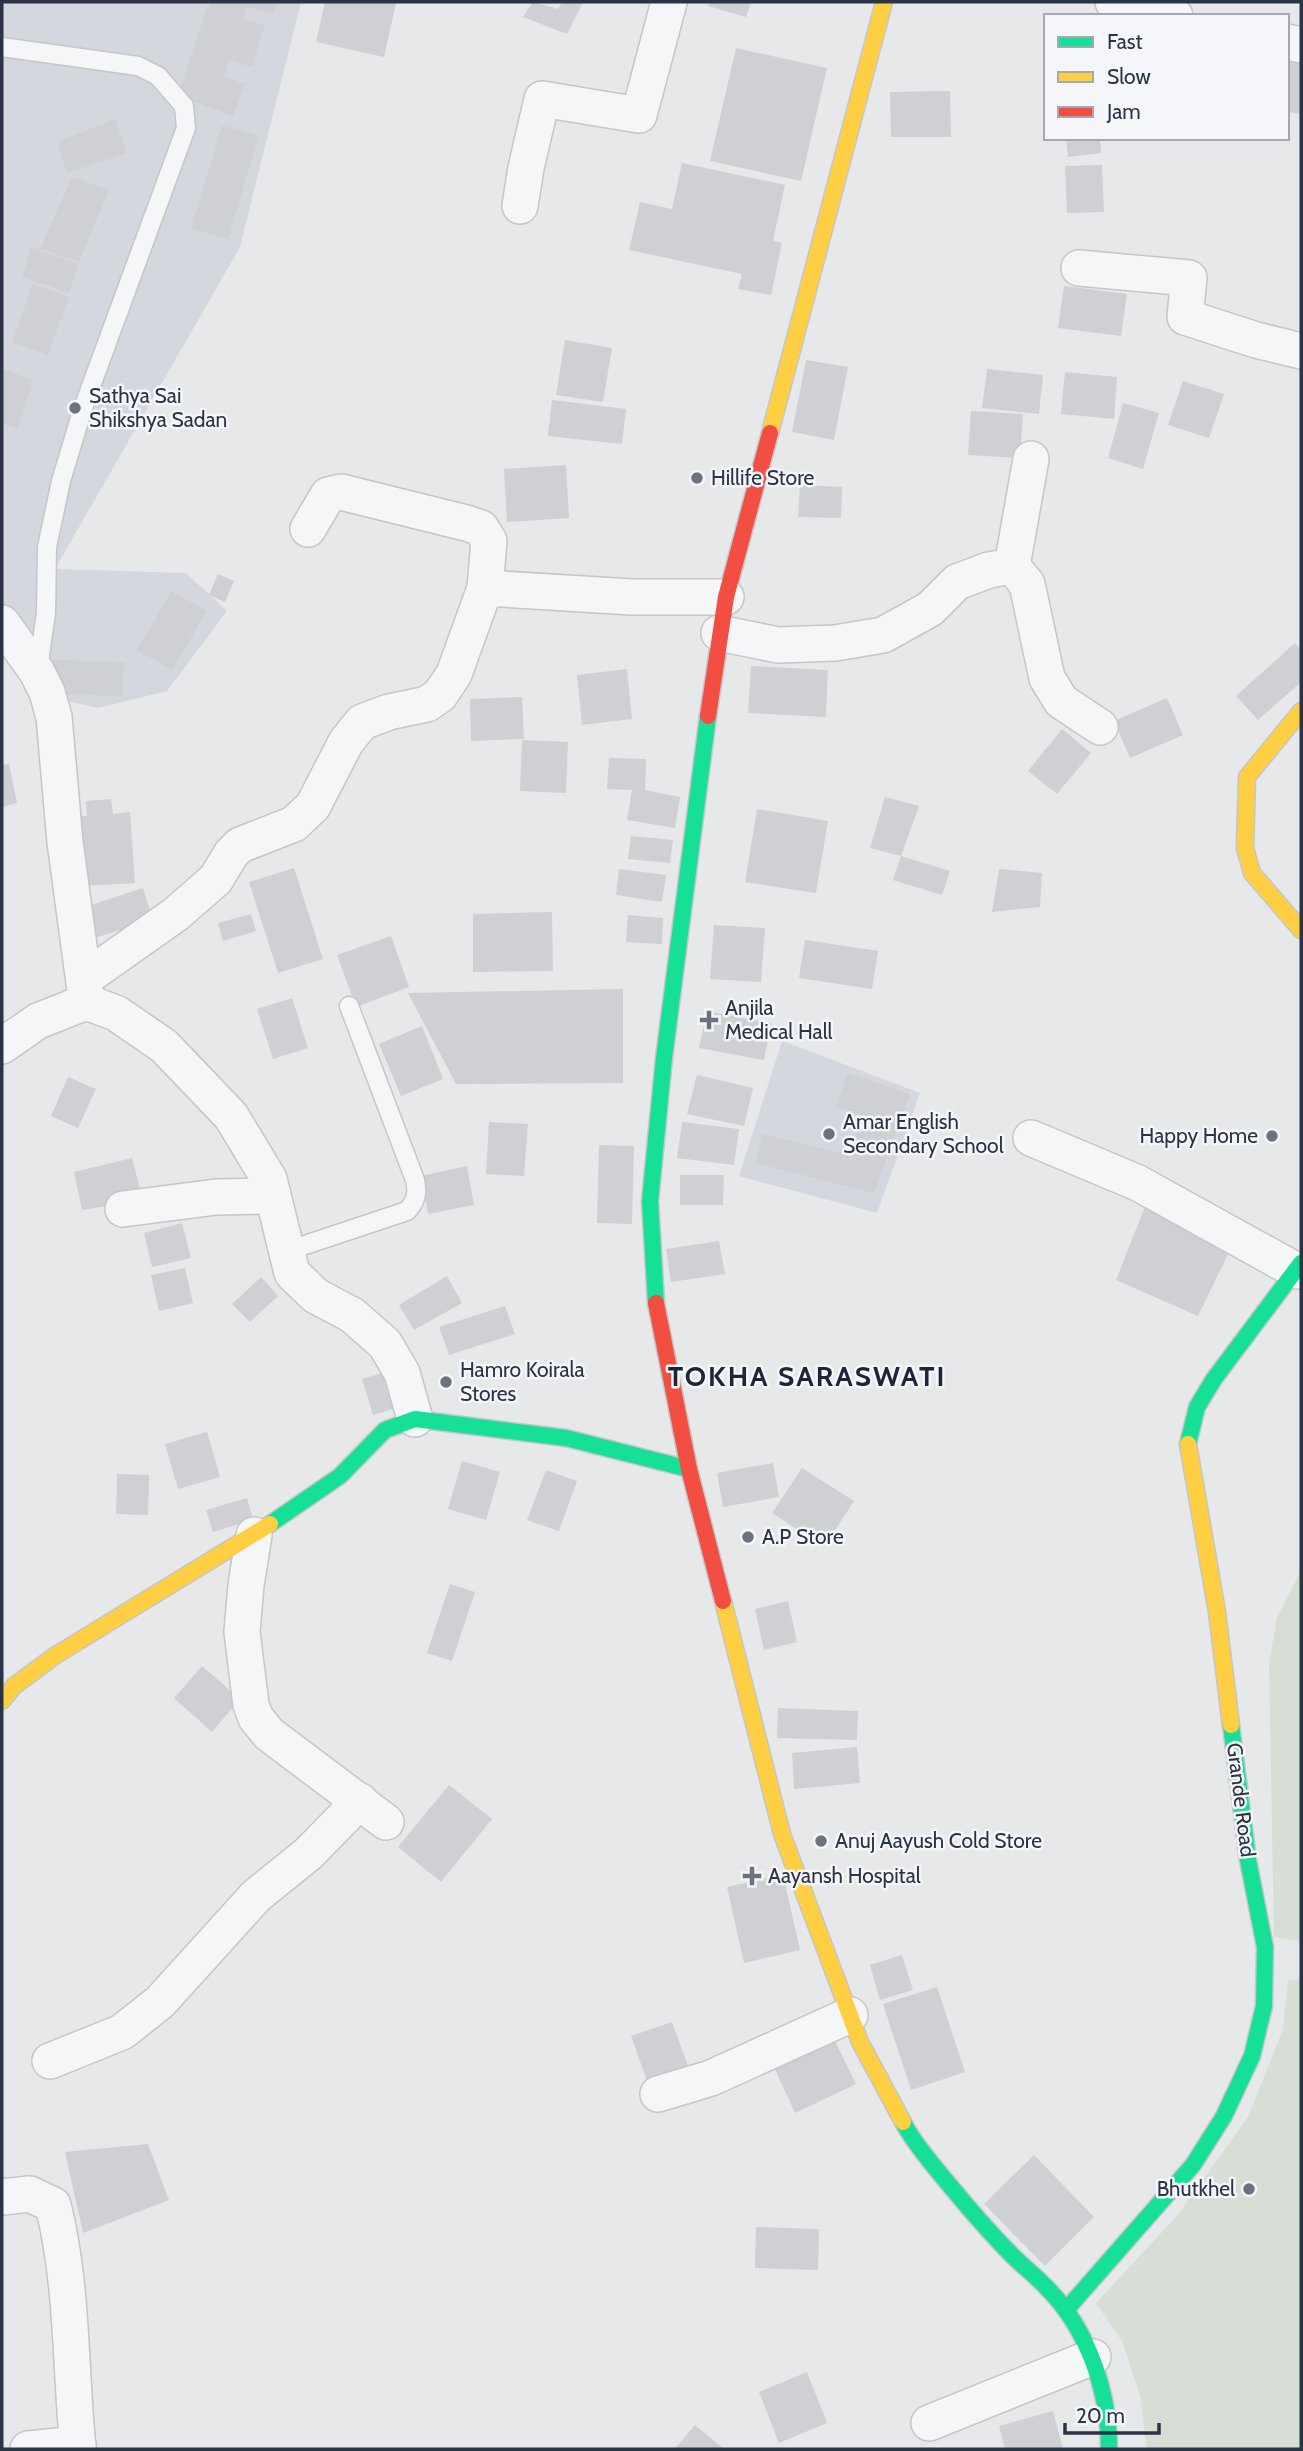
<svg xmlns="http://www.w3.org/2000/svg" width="1303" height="2451" viewBox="0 0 1303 2451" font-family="Cabin,sans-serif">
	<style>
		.built { fill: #d4d7dd }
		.green { fill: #d6ded6 }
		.building { fill: #ced0d3 }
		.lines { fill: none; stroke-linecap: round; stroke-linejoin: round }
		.lane-casing { stroke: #c4c6c8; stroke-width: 21 }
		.street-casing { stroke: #c4c6c8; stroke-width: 38 }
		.fast-casing { stroke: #c4c6c8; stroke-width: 19 }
		.slow-casing { stroke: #c4c6c8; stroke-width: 19 }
		.jam-casing { stroke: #c4c6c8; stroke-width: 19 }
		.lane { stroke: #f5f6f7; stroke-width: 18 }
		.street { stroke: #f5f6f7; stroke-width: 35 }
		.fast { stroke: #16e098; stroke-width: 16 }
		.slow { stroke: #ffcf43; stroke-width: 16 }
		.jam { stroke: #f24e42; stroke-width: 16 }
		.poi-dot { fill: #6c737f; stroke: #f4f6f9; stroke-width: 2.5 }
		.labels { text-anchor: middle; stroke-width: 5; stroke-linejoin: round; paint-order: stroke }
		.poi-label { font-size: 21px; fill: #2b3445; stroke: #f4f6f9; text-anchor: start }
		.street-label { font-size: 21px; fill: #2b3445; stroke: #f4f6f9 }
		.district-label { font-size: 28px; font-weight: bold; letter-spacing: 2px; fill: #1d2536; stroke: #f4f6f9 }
	</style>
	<rect width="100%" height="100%" fill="#e6e8ea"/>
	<g class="built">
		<polygon points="2,2 301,2 240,247 55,569 186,573 227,611 167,691 98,708 55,698 2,612"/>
		<polygon points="782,1041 920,1093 877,1213 739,1176"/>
	</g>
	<g class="green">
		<polygon points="1301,1571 1301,1941 1274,1937 1269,1663 1277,1618"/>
		<polygon points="1301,1979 1301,2449 1147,2449 1140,2396 1123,2343 1096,2303 1176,2217 1248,2117 1283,2029 1288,1980"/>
	</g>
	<g class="building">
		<polygon points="211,2 277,2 274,14 247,7 243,19 265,25 252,67 229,60 224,76 245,84 233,116 178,96 207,8 208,9"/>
		<polygon points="325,2 396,3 384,57 316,42"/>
		<polygon points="533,2 558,9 562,2 583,2 567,34 523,17"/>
		<polygon points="709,2 751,2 746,17 708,6"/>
		<polygon points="736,48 827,68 801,181 710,161"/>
		<polygon points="1287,48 1301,51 1301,114 1287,112"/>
		<polygon points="950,91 951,137 891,137 890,92"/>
		<polygon points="115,119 127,153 67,173 57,142"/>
		<polygon points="222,125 259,136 228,239 191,229"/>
		<polygon points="1066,138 1100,138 1101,153 1068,157"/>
		<polygon points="682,163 785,185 773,241 782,243 771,295 738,289 742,274 629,250 640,202 672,209"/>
		<polygon points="1102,165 1104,212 1067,213 1065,166"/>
		<polygon points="72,177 109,190 79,262 40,249"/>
		<polygon points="31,248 79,264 69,293 22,277"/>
		<polygon points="33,284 69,297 48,355 12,342"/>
		<polygon points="1064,286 1127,294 1121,336 1058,328"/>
		<polygon points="565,340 612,348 603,402 556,395"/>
		<polygon points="806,360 848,367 834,440 792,432"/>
		<polygon points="2,369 33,380 18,428 2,423"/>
		<polygon points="987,369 1043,375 1039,414 982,408"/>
		<polygon points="1065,372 1117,377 1114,419 1061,414"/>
		<polygon points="1183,381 1224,394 1209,438 1168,425"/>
		<polygon points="552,400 626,409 622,444 548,436"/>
		<polygon points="1123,403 1159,413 1143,469 1108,458"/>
		<polygon points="971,411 1023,414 1020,458 968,455"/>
		<polygon points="566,465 569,518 507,522 504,469"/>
		<polygon points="800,485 842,487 841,518 798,517"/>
		<polygon points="218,574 234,581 225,602 209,595"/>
		<polygon points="171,591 207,611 172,670 137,650"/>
		<polygon points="1295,643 1301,650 1301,682 1258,720 1236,696"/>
		<polygon points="52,660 124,662 122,696 51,694"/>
		<polygon points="751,666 828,670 826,717 748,713"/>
		<polygon points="627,669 632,719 582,725 577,675"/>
		<polygon points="522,697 524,739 471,741 470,699"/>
		<polygon points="1167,698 1183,735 1130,758 1114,721"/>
		<polygon points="1062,729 1091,753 1057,794 1028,771"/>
		<polygon points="522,740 568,742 566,793 520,791"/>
		<polygon points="609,758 646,759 645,790 680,797 675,828 627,820 632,790 607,789"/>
		<polygon points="9,764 17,803 2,807 2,765"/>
		<polygon points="885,797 919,806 901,856 870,848"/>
		<polygon points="111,799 113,814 130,812 135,883 85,886 80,816 87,816 86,801"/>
		<polygon points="757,809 828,821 816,893 745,882"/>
		<polygon points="631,836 673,840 670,863 628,859"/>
		<polygon points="901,856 950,871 942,895 893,880"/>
		<polygon points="294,868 323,959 278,973 249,882"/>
		<polygon points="619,869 666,875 662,902 616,895"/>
		<polygon points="999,869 1042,873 1040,907 992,912"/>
		<polygon points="143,888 153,920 91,939 82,908"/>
		<polygon points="552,912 553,971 473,972 473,914"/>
		<polygon points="251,914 256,931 223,941 218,923"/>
		<polygon points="628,915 663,918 662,944 626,942"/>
		<polygon points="714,925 765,928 761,982 710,979"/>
		<polygon points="391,936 409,987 356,1007 337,955"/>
		<polygon points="805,940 878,951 872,989 799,978"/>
		<polygon points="623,989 623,1083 456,1084 408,993"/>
		<polygon points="292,998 308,1048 273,1059 257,1009"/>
		<polygon points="707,1011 771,1023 764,1060 699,1048"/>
		<polygon points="422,1026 443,1079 401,1096 379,1044"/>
		<polygon points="847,1073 910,1094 874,1193 755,1163 763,1134 840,1153 845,1136 854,1139 860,1115 836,1107"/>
		<polygon points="697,1075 753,1088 744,1126 687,1114"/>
		<polygon points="68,1077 96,1089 78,1128 51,1116"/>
		<polygon points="489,1122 528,1124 524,1176 486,1174"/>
		<polygon points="682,1122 739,1129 734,1165 677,1158"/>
		<polygon points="599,1145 634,1146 632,1224 597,1223"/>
		<polygon points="132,1158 143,1200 82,1210 74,1172"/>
		<polygon points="467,1166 474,1205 428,1214 421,1176"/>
		<polygon points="680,1175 724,1175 723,1205 680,1205"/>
		<polygon points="1146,1204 1233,1244 1198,1316 1116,1280"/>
		<polygon points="182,1223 191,1258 152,1267 144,1233"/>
		<polygon points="719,1241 725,1274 671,1282 666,1249"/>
		<polygon points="185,1268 193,1303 159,1311 151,1275"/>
		<polygon points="447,1276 462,1303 414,1330 399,1305"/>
		<polygon points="261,1277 278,1296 250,1322 232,1304"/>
		<polygon points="505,1306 515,1334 449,1355 439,1327"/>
		<polygon points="386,1372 396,1408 373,1415 362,1379"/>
		<polygon points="207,1432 220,1477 178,1489 165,1444"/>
		<polygon points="462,1461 500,1472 486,1520 448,1509"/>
		<polygon points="773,1463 779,1497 723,1507 717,1473"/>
		<polygon points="802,1468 854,1501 824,1547 772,1513"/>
		<polygon points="546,1470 577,1481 559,1531 527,1520"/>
		<polygon points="117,1474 149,1475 148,1515 116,1514"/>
		<polygon points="247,1498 253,1520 213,1532 206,1510"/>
		<polygon points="450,1584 475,1592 452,1661 427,1653"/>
		<polygon points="788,1601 797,1642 764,1650 755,1609"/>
		<polygon points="202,1666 240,1699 212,1732 174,1698"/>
		<polygon points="778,1708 858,1711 857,1740 777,1738"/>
		<polygon points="857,1747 860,1783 794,1789 792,1753"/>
		<polygon points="449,1785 492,1819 441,1882 398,1847"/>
		<polygon points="783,1874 800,1950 744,1963 727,1887"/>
		<polygon points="902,1955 913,1990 880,2000 870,1965"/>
		<polygon points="937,1987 965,2072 911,2090 883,2004"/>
		<polygon points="672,2022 692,2077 651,2092 631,2036"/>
		<polygon points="833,2037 856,2084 795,2113 773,2065"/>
		<polygon points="148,2144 169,2200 83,2233 65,2152"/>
		<polygon points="1034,2155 1094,2217 1045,2266 984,2204"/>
		<polygon points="756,2227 819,2229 818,2270 755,2268"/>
		<polygon points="807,2372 827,2423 779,2443 759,2392"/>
		<polygon points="1053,2411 1063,2449 1005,2449 999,2426"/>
		<polygon points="695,2425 724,2449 675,2449"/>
	</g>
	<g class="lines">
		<defs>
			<g id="lane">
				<polyline points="2,47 138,66 158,76 184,106 186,128 83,408 61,481 47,547 46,613 38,669"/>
				<path d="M287,1251L407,1211C416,1201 418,1194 415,1180L349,1006"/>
			</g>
			<g id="street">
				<polyline points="1113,2 1175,16"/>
				<polyline points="1287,42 1301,45"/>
				<polyline points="520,206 526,168 542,99 639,115 669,2"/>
				<polyline points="1079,268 1189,278 1185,317 1256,340 1301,351"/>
				<polyline points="308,529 328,495 341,492 466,523 481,528 489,541 485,588"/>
				<polyline points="1012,566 1031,459"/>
				<polyline points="2,623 37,672 47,692 54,717 65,842 86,998"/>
				<polyline points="719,633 778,645 835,643 883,635 930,609 957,582 989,570 1012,566 1027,584 1047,678 1061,701 1100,727"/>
				<polyline points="84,979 176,914 216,879 231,854 240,845 294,824 313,806 346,742 362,722 389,712 427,704 440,695 454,674 485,588 632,597 726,597"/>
				<polyline points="2,1046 38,1021 86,1002 116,1013 164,1046 231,1116 269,1179 292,1273 316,1296 352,1315 385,1344 402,1373 415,1419"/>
				<polyline points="1031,1138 1138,1183 1297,1271"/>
				<polyline points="123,1209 216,1197 273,1196"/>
				<polyline points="254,1535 246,1585 242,1632 251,1705 256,1718 269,1734 386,1822"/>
				<polyline points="50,2061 122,2032 160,2002 256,1896 308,1854 360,1801"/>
				<polyline points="658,2094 711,2078 850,2015"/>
				<path d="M2,2197L30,2194L53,2205C73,2285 70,2367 78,2449"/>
				<polyline points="929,2423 1093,2357"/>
				<polyline points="28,2449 78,2444"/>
			</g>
			<g id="fast">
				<polyline points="656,1303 650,1201 664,1058 708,716"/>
				<polyline points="1188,1444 1197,1407 1214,1379 1301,1263"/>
				<polyline points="270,1524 340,1476 385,1430 415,1419 566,1438 689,1469"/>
				<path d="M903,2122C912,2140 925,2155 937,2170C960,2198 983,2226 1008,2251C1020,2264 1035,2275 1047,2288C1088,2329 1109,2392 1109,2449"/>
				<polyline points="1066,2310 1193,2165 1224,2116 1252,2056 1264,2006 1265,1947 1248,1860 1231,1725"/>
			</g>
			<g id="slow">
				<polyline points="770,433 884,2"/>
				<polyline points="1301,711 1247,777 1245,848 1252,873 1301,930"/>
				<polyline points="1188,1444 1217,1612 1231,1725"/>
				<polyline points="723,1601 782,1834 860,2042 903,2122"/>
				<polyline points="2,1701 14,1686 56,1655 270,1524"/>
			</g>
			<g id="jam">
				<polyline points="708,716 726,597 770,433"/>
				<polyline points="656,1303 689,1469 723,1601"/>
			</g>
		</defs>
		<use href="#lane" class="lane-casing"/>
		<use href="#street" class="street-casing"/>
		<use href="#fast" class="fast-casing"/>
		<use href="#slow" class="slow-casing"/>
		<use href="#jam" class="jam-casing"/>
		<use href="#lane" class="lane"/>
		<use href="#street" class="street"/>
		<use href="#fast" class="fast"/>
		<use href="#slow" class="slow"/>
		<use href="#jam" class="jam"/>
	</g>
	<g class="poi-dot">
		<circle cx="75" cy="408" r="7"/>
		<circle cx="697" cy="478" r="7"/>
		<path d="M705.5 1009.5h7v7h7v7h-7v7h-7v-7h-7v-7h7z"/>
		<circle cx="829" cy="1134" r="7"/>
		<circle cx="1272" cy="1136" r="7"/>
		<circle cx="446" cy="1382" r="7"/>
		<circle cx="748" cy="1537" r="7"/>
		<circle cx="821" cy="1841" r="7"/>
		<path d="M748.5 1865.5h7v7h7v7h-7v7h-7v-7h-7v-7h7z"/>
		<circle cx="1249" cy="2189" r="7"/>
	</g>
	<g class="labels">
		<g class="poi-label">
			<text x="89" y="403">Sathya Sai<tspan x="89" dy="24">Shikshya Sadan</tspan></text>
			<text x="711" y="485">Hillife Store</text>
			<text x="725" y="1015">Anjila<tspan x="725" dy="24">Medical Hall</tspan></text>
			<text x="843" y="1129">Amar English<tspan x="843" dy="24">Secondary School</tspan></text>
			<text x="1258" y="1143" text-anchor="end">Happy Home</text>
			<text x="460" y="1377">Hamro Koirala<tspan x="460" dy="24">Stores</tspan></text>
			<text x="762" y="1544">A.P Store</text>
			<text x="835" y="1848">Anuj Aayush Cold Store</text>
			<text x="768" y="1883">Aayansh Hospital</text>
			<text x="1235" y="2196" text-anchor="end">Bhutkhel</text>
		</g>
		<g class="street-label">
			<text transform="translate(1241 1800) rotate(83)" y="7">Grande Road</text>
		</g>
		<g class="district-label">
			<text x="807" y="1386">TOKHA SARASWATI</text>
		</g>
	</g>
	<rect width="1303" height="2451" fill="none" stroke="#2b3445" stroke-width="7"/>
	<rect x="1044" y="14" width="245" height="126" fill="#f4f6f9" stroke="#a4a8b1" stroke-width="2"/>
	<rect x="1058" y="37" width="35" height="10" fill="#16e098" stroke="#a4a8b1" stroke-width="2"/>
	<text x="1107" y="49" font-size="21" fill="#2b3445">Fast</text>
	<rect x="1058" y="72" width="35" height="10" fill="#ffcf43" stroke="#a4a8b1" stroke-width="2"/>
	<text x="1107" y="84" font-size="21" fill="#2b3445">Slow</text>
	<rect x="1058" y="107" width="35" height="10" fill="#f24e42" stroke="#a4a8b1" stroke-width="2"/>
	<text x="1107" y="119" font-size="21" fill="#2b3445">Jam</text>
	<path d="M1065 2423v10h94v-10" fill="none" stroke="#2b3445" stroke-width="3.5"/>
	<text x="1076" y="2423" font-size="21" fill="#2b3445" stroke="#f4f6f9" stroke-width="5" paint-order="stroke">20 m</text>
</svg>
